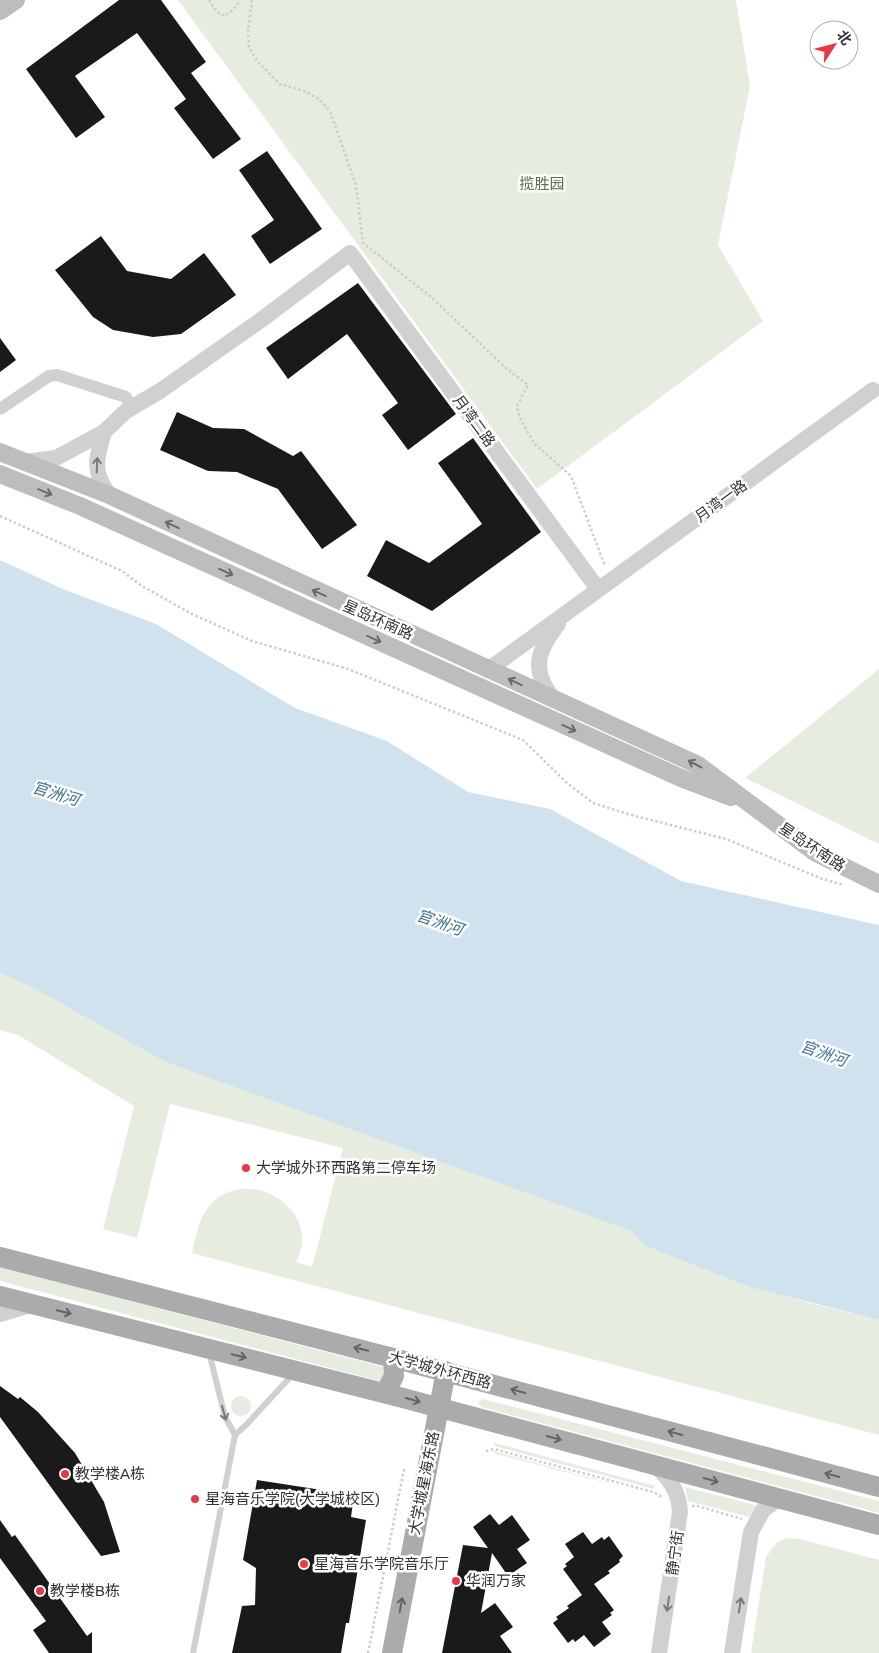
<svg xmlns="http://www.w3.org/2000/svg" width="879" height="1653" viewBox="0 0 879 1653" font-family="Helvetica,'Noto Sans SC',sans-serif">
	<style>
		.green { fill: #e6ecdf }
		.water { fill: #cfe2ee }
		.building { fill: #1a1a1a }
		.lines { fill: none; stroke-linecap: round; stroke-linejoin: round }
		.path { stroke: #cdcdcd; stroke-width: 2.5; stroke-dasharray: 2.5 2.5; stroke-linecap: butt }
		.service { stroke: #d0d0d0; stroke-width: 6 }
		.minor { stroke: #d0d0d0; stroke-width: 12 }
		.tertiary { stroke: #d0d0d0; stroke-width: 16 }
		.secondary { stroke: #bdbdbd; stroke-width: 18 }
		.primary { stroke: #ababab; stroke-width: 20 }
		.oneway { stroke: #7a7a7a }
		.oneway2 { stroke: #6a6a6a }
		.oneway3 { stroke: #636363 }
		.poi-dot { fill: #e63946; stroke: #fff; stroke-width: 2 }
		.labels { text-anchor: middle; stroke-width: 5; stroke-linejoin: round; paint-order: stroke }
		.park-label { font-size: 15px; fill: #56703f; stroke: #fff }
		.street-label { font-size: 15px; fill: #333; stroke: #fff }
		.poi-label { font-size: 15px; fill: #333; stroke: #fff; text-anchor: start }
		.water-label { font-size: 16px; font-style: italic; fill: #3f7597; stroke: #fff }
	</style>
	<rect width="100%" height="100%" fill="#fff"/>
	<g class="green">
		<polygon points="178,0 736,0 750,86 718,245 763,321 537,489"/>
		<polygon points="879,669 879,844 745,778"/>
		<path d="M0,973L440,1160L633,1231L645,1245L801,1301L879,1320V1435L192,1253C196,1238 198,1221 207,1209C244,1160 325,1209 296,1262L312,1267L343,1148L170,1104L137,1238L103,1229L134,1106L18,1035L0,1030Z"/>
		<polygon points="0,1267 383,1367 386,1371 381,1381 379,1381 0,1281"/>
		<circle cx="241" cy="1406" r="10"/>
		<polygon points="483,1399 879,1501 879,1513 481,1407 478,1402"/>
		<polygon points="495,1443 655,1486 654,1489 494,1446"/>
		<polygon points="493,1451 652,1495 493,1453"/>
		<polygon points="685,1487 755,1505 756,1508 749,1517 688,1501"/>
		<polygon points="788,1538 800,1539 879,1560 879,1653 751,1653 766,1557 777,1542"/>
	</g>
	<polygon class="water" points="0,560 65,590 156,624 295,708 387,741 468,792 550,809 681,881 879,925 879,1320 750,1287 644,1245 632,1231 166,1062 34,988 0,973"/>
	<g class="building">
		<polygon points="119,0 161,0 206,62 191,73 241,139 213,159 174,108 186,99 137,33 75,76 105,117 76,138 26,69"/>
		<polygon points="267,151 322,229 270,264 251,236 274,220 239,170"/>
		<polygon points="101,236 127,271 171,279 204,253 236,295 181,334 153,337 113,330 93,317 55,270"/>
		<polygon points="358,283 456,414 408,450 382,415 398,403 347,334 288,379 266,348"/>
		<polygon points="0,338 16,360 0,372"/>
		<polygon points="177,412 213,428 244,429 293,456 301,451 357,525 322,549 278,489 237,472 208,471 160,450"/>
		<polygon points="473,438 541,532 432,611 367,576 386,540 429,563 482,524 438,463"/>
		<polygon points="0,1386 18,1399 20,1397 38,1412 75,1453 104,1502 120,1552 101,1556 0,1417"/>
		<polygon points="257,1480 354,1495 351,1517 366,1520 349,1623 346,1623 341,1653 232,1653 242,1606 255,1605 256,1568 243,1560"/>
		<polygon points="490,1514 499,1525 512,1515 530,1540 517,1549 527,1563 508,1576 492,1553 481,1613 495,1603 513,1627 500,1636 512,1653 442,1653 463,1545 488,1548 473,1527"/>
		<polygon points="0,1520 12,1537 15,1535 87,1636 92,1632 92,1653 49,1653 33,1630 46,1621 0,1558"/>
		<polygon points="583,1532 592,1544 602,1537 604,1540 609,1536 623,1556 619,1560 620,1562 608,1571 610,1573 594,1584 614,1610 610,1613 612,1615 602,1622 611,1634 594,1647 584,1635 575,1642 573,1639 568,1643 553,1623 558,1619 556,1617 569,1608 567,1606 582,1595 563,1569 567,1566 565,1564 574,1557 565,1544"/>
	</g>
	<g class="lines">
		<g class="path">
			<polyline points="209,0 217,12 225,16 234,9 240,0"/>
			<polyline points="252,0 248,32 249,47 257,61 280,84 304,91 319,99 330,111 356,185 363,243 431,297 508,370 528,385 517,406 520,418 534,443 571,476 605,566"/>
			<polyline points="0,516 122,571 142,586 190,613 252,641 348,669 523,740 567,783 593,803 631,815 726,839 820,878 843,885"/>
			<polyline points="486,1451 494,1449 653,1492 662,1497"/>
			<polyline points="692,1506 698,1506 742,1519"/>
			<polyline points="368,1653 404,1469"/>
		</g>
		<g class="service">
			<polyline points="209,1352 225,1417 235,1435 247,1424 294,1373"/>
			<polyline points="193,1653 235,1435"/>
		</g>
		<polyline class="minor" points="0,409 49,376 57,375 126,397 129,403 126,411"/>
		<g class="tertiary">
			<path d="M104,432C96,459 92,471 109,495"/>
			<polyline points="25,462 56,458 104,432 126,411 160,391 261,320 350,253 598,589"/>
			<polyline points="488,670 873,390"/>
			<path d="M554,700C531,670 536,653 558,624"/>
			<polyline points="0,1314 33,1304"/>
			<path d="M652,1464C669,1476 679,1491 680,1512L659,1653"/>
			<polyline points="732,1653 751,1532 763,1510 779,1498"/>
		</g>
		<g class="secondary">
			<polyline points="0,11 16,0"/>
			<polyline points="0,452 109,495 698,765 816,853 879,884"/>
			<polyline points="0,474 80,506 681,778 731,797"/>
		</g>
		<g class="primary">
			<polyline points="0,1257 393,1358 879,1487"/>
			<polyline points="0,1296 403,1398 879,1525"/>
			<polyline points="385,1393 394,1376 393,1358"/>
			<polyline points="392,1653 446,1371"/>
		</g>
	</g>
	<defs><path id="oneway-shaft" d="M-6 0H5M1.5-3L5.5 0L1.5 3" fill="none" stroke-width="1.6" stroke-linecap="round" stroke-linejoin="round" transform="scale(1.25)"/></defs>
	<g class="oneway">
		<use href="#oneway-shaft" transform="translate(97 465) rotate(-88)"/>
		<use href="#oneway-shaft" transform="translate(224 1413) rotate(74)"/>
		<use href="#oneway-shaft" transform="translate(668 1604) rotate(98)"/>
		<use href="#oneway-shaft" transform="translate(740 1605) rotate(-81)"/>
	</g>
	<g class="oneway2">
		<use href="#oneway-shaft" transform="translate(45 492) rotate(22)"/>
		<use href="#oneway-shaft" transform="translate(172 525) rotate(-155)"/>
		<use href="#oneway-shaft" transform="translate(226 572) rotate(24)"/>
		<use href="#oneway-shaft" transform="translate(319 593) rotate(-156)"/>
		<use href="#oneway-shaft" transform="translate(374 639) rotate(24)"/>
		<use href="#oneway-shaft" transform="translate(515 682) rotate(-155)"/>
		<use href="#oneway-shaft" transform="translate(569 728) rotate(24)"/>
		<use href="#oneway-shaft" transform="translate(695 764) rotate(-152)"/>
	</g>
	<g class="oneway3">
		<use href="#oneway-shaft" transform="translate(64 1312) rotate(14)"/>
		<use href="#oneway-shaft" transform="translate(361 1349) rotate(-166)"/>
		<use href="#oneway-shaft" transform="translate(239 1356) rotate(14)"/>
		<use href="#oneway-shaft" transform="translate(518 1391) rotate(-165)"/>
		<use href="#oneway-shaft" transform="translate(413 1400) rotate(15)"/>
		<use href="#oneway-shaft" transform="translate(675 1433) rotate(-165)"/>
		<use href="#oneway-shaft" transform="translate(554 1438) rotate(15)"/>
		<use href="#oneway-shaft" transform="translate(832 1475) rotate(-165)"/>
		<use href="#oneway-shaft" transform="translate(711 1480) rotate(15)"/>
		<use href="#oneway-shaft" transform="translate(401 1605) rotate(-79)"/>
	</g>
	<g class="poi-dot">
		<circle cx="246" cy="1168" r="5"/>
		<circle cx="65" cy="1474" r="5"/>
		<circle cx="195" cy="1499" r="5"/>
		<circle cx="304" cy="1564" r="5"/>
		<circle cx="456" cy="1581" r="5"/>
		<circle cx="40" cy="1591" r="5"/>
	</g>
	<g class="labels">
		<g class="park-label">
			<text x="542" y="189">揽胜园</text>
		</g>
		<g class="street-label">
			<text transform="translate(474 421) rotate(54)" y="5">月湾二路</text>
			<text transform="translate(721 501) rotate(-36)" y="5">月湾一路</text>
			<text transform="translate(378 620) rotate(24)" y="5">星岛环南路</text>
			<text transform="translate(812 847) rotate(33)" y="5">星岛环南路</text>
			<text transform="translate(440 1370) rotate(15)" y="5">大学城外环西路</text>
			<text transform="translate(424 1483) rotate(-79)" y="5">大学城星海东路</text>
			<text transform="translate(675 1553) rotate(-82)" y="5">静宁街</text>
		</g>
		<g class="poi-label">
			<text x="256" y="1173">大学城外环西路第二停车场</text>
			<text x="75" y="1479">教学楼A栋</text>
			<text x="205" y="1504">星海音乐学院(大学城校区)</text>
			<text x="314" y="1569">星海音乐学院音乐厅</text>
			<text x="466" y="1586">华润万家</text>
			<text x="50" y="1596">教学楼B栋</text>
		</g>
		<g class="water-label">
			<text transform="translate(56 793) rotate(17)" y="6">官洲河</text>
			<text transform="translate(440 922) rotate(19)" y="6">官洲河</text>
			<text transform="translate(824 1053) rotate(19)" y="6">官洲河</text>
		</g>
	</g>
	<g transform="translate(834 45) rotate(54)"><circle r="24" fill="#ffffff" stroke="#adadad"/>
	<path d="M0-4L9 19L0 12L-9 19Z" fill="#e63946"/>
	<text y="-8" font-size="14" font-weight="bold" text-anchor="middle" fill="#333333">北</text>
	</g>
</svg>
